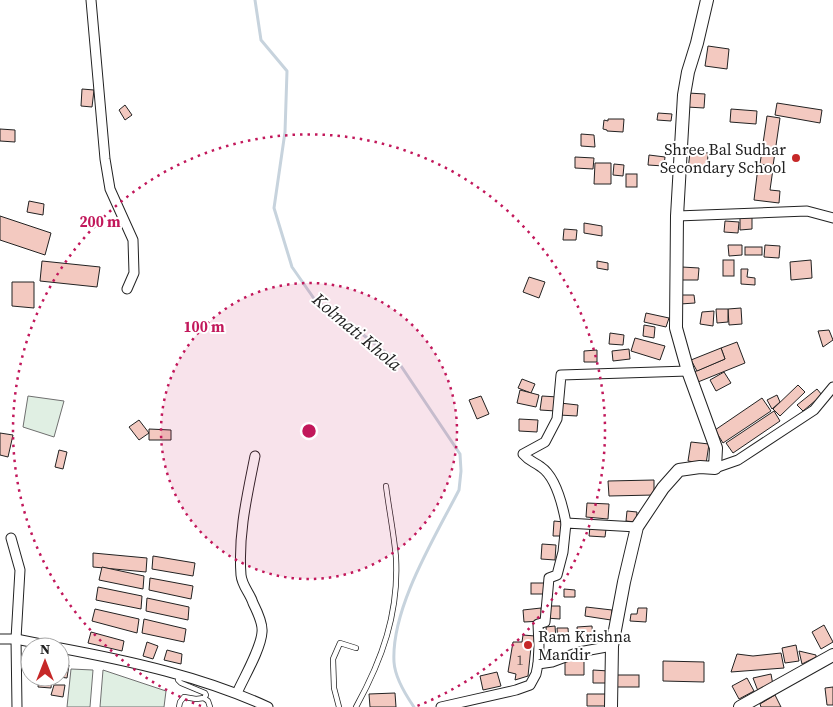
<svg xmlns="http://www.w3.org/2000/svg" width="833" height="707" viewBox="0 0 833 707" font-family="'Source Serif 4',serif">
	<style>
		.green { fill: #e0efe3; stroke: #6f6f6f }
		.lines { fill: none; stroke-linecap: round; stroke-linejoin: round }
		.stream { stroke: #c7d3dd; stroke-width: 3 }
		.building { fill: #f3c9c0; stroke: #222 }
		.lane-casing { stroke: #222; stroke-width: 6 }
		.street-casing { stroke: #222; stroke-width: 11 }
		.secondary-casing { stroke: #222; stroke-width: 14 }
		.lane { stroke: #fff; stroke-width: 4.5 }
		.street { stroke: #fff; stroke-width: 9 }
		.secondary { stroke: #fff; stroke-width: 12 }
		.ring { fill: none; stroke: #c2185b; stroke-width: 2.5; stroke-dasharray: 2.5 5 }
		.poi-dot { fill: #c62828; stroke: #fff; stroke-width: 2 }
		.labels { text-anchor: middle; stroke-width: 4; stroke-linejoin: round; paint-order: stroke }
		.number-label { font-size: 14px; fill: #564c4a }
		.poi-label { font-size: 16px; fill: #222; stroke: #fff; text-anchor: end }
		.water-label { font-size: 18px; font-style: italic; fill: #222; stroke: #fff }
		.centre { fill: #c2185b; stroke: #fff; stroke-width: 2.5 }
		.ring-label { font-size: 15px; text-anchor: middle; font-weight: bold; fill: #c2185b; stroke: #fff; stroke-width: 4; stroke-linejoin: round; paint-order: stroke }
	</style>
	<rect width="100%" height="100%" fill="#fff"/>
	<g class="green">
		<polygon points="28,396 64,401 54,437 23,427"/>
		<polygon points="71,669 93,670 90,707 67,707"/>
		<polygon points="103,670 166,691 164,707 100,707"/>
	</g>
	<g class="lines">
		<path class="stream" d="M255,0L261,40L287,71L285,132L274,208L292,267L315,300L352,326L399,363L460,454L461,471L459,490C435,537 391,608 394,662C395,678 405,694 414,707"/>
	</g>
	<g class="building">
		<polygon points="708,46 729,49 727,69 705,66"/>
		<polygon points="82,89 94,90 92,107 81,106"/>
		<polygon points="688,93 705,94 704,108 687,107"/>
		<polygon points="777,103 822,110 820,123 775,115"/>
		<polygon points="125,105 132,115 125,120 119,110"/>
		<polygon points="731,109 757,111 756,124 730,122"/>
		<polygon points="658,113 672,114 671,121 657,120"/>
		<polygon points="767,116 780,118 773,166 760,164"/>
		<polygon points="608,119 624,119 623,132 607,131 607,130 603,129 604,120 608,121"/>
		<polygon points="0,129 15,130 15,142 0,141"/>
		<polygon points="581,134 594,135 595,147 581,146"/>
		<polygon points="690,152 708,153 707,172 688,170"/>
		<polygon points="649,155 665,157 664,166 648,165"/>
		<polygon points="575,157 594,158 593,169 575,168"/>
		<polygon points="595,163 611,163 611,184 594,184"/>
		<polygon points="614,164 624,165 623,176 613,175"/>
		<polygon points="758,167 773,169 770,190 780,191 779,203 754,200"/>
		<rect x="626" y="174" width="11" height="13"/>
		<polygon points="29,201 44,204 43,215 27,212"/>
		<polygon points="0,216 51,233 45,255 0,240"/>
		<polygon points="740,216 752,216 752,229 740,230"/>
		<polygon points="725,221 739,222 738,233 724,232"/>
		<polygon points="584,223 602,226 602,236 584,233"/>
		<polygon points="564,229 577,230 576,240 563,240"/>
		<polygon points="728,245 742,245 742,255 729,256"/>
		<polygon points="765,245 780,246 779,258 764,257"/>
		<rect x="745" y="247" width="17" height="8"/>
		<rect x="723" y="260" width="11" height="16"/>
		<polygon points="811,260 812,278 791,280 790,262"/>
		<polygon points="42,261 100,267 97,287 40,281"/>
		<polygon points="597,261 608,263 608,270 597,268"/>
		<polygon points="682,267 699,268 698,280 682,280"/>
		<polygon points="741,269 748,269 747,277 755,278 755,285 741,284"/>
		<polygon points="529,277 545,282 539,298 523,292"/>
		<polygon points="12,282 34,282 34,308 12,306"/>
		<polygon points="680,295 694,295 695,303 680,304"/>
		<polygon points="741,308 742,324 729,325 728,309"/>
		<polygon points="716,309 728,309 728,322 717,323"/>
		<polygon points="714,311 713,326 700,324 702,312"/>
		<polygon points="646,313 669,318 666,327 644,322"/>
		<polygon points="644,325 655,327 654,338 643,336"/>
		<polygon points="829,330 833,340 823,347 818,331"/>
		<polygon points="610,333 624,335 623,345 609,344"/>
		<polygon points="635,338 665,346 660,360 631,351"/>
		<polygon points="737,342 745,363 698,382 694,372 725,359 721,348"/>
		<polygon points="721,348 725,359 697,371 691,360"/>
		<polygon points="629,349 630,359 613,361 612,351"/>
		<polygon points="597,350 597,362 584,362 584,351"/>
		<polygon points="724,372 731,383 716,391 710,380"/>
		<polygon points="522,379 535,384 531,393 518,388"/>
		<polygon points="798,385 805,392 780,416 773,409"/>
		<polygon points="817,389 822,395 803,411 797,405"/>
		<polygon points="520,390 539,395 536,407 517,403"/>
		<polygon points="777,395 780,402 772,409 767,400"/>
		<polygon points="481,396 489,414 477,419 469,400"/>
		<polygon points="542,396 558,397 556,411 540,410"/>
		<polygon points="762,398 771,411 723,443 715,430"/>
		<polygon points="560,403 578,405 577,416 559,415"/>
		<polygon points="774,411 780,421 733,453 726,443"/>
		<polygon points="519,419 538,420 537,432 519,431"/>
		<polygon points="139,420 149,433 139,440 129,427"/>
		<polygon points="149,429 171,430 171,440 149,440"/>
		<polygon points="0,433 13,435 8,457 0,455"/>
		<polygon points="691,442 709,444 706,464 688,461"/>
		<polygon points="59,450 67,452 63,469 55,467"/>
		<polygon points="654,480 654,495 609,496 608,481"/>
		<polygon points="587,503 609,504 608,519 586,517"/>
		<polygon points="627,511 637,512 636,522 626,521"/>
		<polygon points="554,521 564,522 563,536 553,536"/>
		<polygon points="590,527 606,529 605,537 589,536"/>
		<polygon points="542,544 556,545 555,560 541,559"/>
		<polygon points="93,553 147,558 146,572 93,567"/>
		<polygon points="153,556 195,563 193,576 152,569"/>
		<polygon points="102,567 144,576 143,589 99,580"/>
		<polygon points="150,578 193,586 191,599 149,590"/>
		<rect x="531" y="583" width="13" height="11"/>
		<polygon points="98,587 142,596 141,609 96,600"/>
		<polygon points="564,589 575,590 575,597 564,597"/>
		<polygon points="147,598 189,607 188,620 146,611"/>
		<polygon points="547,606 560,606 560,619 546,618"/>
		<polygon points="586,607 612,610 611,620 585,616"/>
		<polygon points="541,608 542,621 524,622 523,610"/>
		<polygon points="638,608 647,608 646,622 630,621 631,614 637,614"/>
		<polygon points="95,609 139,619 137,633 92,621"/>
		<polygon points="144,619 186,629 184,642 142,633"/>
		<polygon points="824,625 833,642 821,649 812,632"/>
		<polygon points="555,626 556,639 547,639 546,627"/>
		<polygon points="592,626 593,639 578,640 577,627"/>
		<polygon points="557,628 568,628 569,642 558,642"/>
		<polygon points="91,632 124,641 122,651 88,643"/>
		<polygon points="523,635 535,636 536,645 531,647 528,676 515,680 516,674 508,672 513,642 522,642"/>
		<polygon points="147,642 158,646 153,659 143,656"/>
		<polygon points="796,645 799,661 785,663 782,648"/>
		<polygon points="167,650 182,654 181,664 164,660"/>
		<polygon points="799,651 816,655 816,657 802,664"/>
		<polygon points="781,653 784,668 731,672 737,654 753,656"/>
		<polygon points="578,659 584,659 584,675 565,675 565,660"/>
		<polygon points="663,661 704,662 704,682 663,681"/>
		<polygon points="60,665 69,665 67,678 59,677 60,677"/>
		<polygon points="593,670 609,671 609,683 593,683"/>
		<polygon points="497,672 501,686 483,690 480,676"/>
		<polygon points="771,674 773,685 758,691 753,678"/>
		<rect x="615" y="675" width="24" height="12"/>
		<polygon points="39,677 52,677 51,688 38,687"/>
		<polygon points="747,678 754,691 739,699 732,686"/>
		<polygon points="54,685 65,685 63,697 51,695"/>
		<polygon points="833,687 833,705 827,705 825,688"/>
		<polygon points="395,693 396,707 370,707 369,694"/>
		<polygon points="587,694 606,694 605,706 587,706"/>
		<polygon points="775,695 781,707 761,707 760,704"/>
	</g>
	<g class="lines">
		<defs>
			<g id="lane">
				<polyline points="179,675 178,680 181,683 205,693 206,695 204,698 196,699 184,697 180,702 179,707"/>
				<polyline points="204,698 208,701 210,707"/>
				<polyline points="339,707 334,688 333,659 340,643 356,648"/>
				<path d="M356,707C382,660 399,613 396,558C394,534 389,510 386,486"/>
			</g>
			<g id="street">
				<polyline points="91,0 105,159 110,189 133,240 134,273 127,289"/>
				<polyline points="677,216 807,211 833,218"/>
				<polyline points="715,468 738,460 814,410 833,387"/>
				<path d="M566,523C563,507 556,477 541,467C533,461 530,462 523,454L545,442L557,419L561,375L688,371"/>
				<polyline points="11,538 20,570 16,639 17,707"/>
				<polyline points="0,639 16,639 56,647"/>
				<path d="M60,648C130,661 203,677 268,707"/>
				<polyline points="538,664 539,646 538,624 545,622 549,578 557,575 563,552 566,523 637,527"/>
				<path d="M237,693C244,677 261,649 262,632C263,624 257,611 253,603C250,593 242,586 241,575C238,534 247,496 255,456"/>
				<polyline points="441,707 516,690 530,685 536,674 538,664 552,662 579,652 612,646"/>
			</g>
			<g id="secondary">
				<polyline points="611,707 612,646 624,582 637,527 663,488 679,470 700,467 715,468 716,448 688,371 676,328 677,216 684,95 688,72 697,43 707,0"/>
				<polyline points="740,707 833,655"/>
			</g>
		</defs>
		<use href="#lane" class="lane-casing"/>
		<use href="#street" class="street-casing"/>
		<use href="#secondary" class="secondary-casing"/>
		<use href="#lane" class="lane"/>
		<use href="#street" class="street"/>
		<use href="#secondary" class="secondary"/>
	</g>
	<circle cx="309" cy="431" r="148" fill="#c2185b" fill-opacity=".12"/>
	<g class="ring">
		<circle cx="309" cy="431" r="148"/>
		<path d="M201 706A296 296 0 1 1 417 706"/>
	</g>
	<g class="poi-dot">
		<circle cx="796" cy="158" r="5"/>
		<circle cx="528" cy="645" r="5"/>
	</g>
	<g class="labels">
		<g class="number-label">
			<text x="520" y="665">1</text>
		</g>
		<g class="poi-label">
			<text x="786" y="155">Shree Bal Sudhar<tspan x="786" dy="18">Secondary School</tspan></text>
			<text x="538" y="642" text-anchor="start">Ram Krishna<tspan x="538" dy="18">Mandir</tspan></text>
		</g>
		<g class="water-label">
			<text transform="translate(357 332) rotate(40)" y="6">Kolmati Khola</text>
		</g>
	</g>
	<circle cx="309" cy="431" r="8" class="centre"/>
	<g class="ring-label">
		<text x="100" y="227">200 m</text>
		<text x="204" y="332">100 m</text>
	</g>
	<g transform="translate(45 662)"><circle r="24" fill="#ffffff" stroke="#a7a7a7"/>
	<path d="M0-4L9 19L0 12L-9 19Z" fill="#c62828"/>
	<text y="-8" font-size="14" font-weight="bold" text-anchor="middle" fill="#222222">N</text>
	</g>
</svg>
